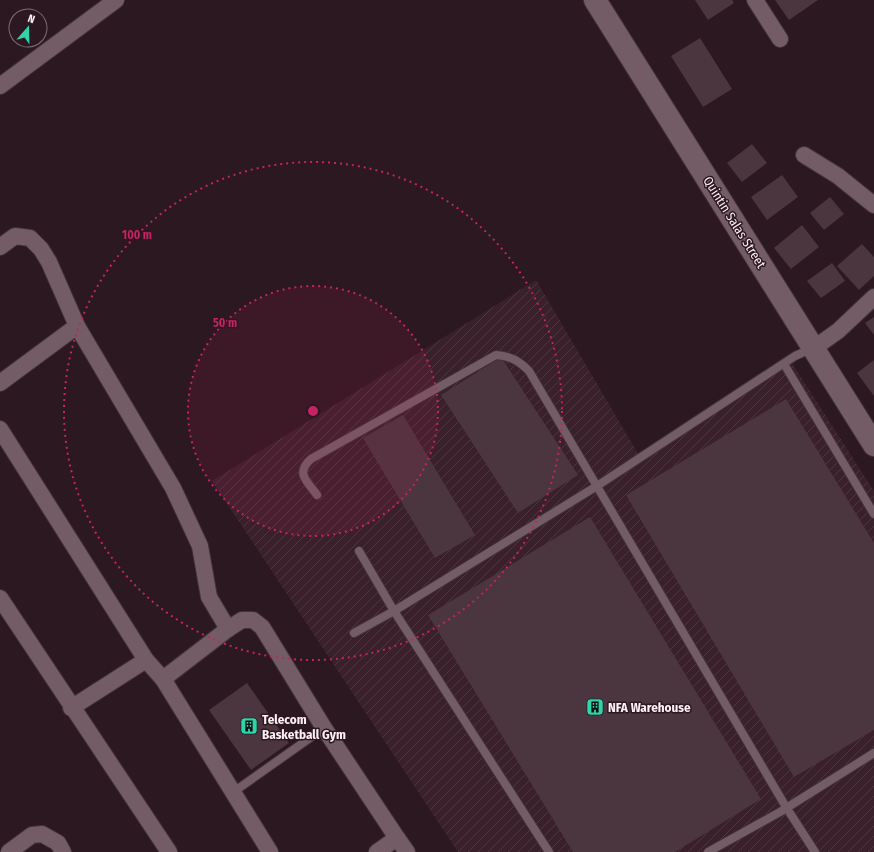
<svg xmlns="http://www.w3.org/2000/svg" width="874" height="852" viewBox="0 0 874 852" font-family="'Fira Sans Condensed',sans-serif">
	<style>
		.industrial { fill: url(#industrial-furrows) }
		.building { fill: #4b353e }
		.lines { fill: none; stroke-linecap: round; stroke-linejoin: round }
		.lane-casing { stroke: #413339; stroke-width: 10 }
		.street-casing { stroke: #413339; stroke-width: 18 }
		.secondary-casing { stroke: #413339; stroke-width: 24 }
		.lane { stroke: #735c65; stroke-width: 8 }
		.street { stroke: #735c65; stroke-width: 16 }
		.secondary { stroke: #735c65; stroke-width: 22 }
		.ring { fill: none; stroke: #c52363; stroke-width: 2; stroke-dasharray: 2 4 }
		.labels { text-anchor: middle; stroke-width: 3; stroke-linejoin: round; paint-order: stroke }
		.street-label { font-size: 13px; fill: #fdeff5; stroke: #2b1820 }
		.poi-label { font-size: 13px; font-weight: bold; fill: #fdeff5; stroke: #2b1820; text-anchor: start }
		.centre { fill: #c52363; stroke: #2b1820; stroke-width: 2 }
		.ring-label { font-size: 12px; text-anchor: middle; font-weight: bold; fill: #c52363; stroke: #2b1820; stroke-width: 3; stroke-linejoin: round; paint-order: stroke }
	</style>
	<defs>
		<pattern id="industrial-furrows" width="10" height="10" patternUnits="userSpaceOnUse"><rect width="10" height="10" fill="#3a202b"/><path d="M-1 1l2-2M0 10L10 0M9 11l2-2" fill="none" stroke="#4e3640"/></pattern>
	</defs>
	<rect width="100%" height="100%" fill="#2b1820"/>
	<polygon class="industrial" points="536,280 640,457 790,360 874,491 874,852 458,852 212,481"/>
	<g class="building">
		<polygon points="695,0 732,0 734,3 708,20"/>
		<polygon points="775,0 818,0 789,20"/>
		<polygon points="700,38 732,89 703,107 671,56"/>
		<polygon points="752,144 767,163 742,182 727,163"/>
		<polygon points="782,175 798,197 767,220 751,197"/>
		<polygon points="830,197 844,214 824,230 810,213"/>
		<polygon points="802,225 819,247 791,269 774,248"/>
		<polygon points="862,244 874,257 874,276 859,290 837,266"/>
		<polygon points="832,263 845,281 821,298 807,281"/>
		<polygon points="874,317 874,335 865,323"/>
		<polygon points="501,357 578,475 518,513 441,395"/>
		<polygon points="874,360 874,396 857,373"/>
		<polygon points="786,399 874,543 874,730 794,777 626,495"/>
		<polygon points="403,415 475,535 435,558 363,438"/>
		<polygon points="590,517 761,799 675,852 573,852 428,615"/>
		<polygon points="247,683 289,743 251,770 209,710"/>
	</g>
	<g class="lines">
		<defs>
			<g id="lane">
				<polyline points="784,364 874,514"/>
				<path d="M317,495C307,481 295,473 311,459L496,355C511,356 519,361 529,371L786,807L815,852"/>
				<polyline points="359,551 394,611 549,852"/>
				<polyline points="354,633 394,611 597,486 795,356 813,348"/>
				<polyline points="232,793 324,728"/>
				<polyline points="708,852 780,812 874,753"/>
			</g>
			<g id="street">
				<polyline points="755,0 780,39"/>
				<polyline points="0,86 116,0"/>
				<polyline points="804,155 838,176 874,205"/>
				<polyline points="0,247 15,236 30,238 41,249 49,262 77,326 173,488 200,546 209,597 228,629"/>
				<polyline points="814,348 838,331 874,297"/>
				<polyline points="0,383 77,326"/>
				<polyline points="0,429 146,660 163,679 270,852"/>
				<polyline points="0,598 169,852"/>
				<polyline points="163,679 228,629 242,620 253,620 262,627 324,728 397,838"/>
				<polyline points="71,708 146,660"/>
				<polyline points="9,852 32,835 42,834 58,843 63,852"/>
				<polyline points="377,852 397,838 407,852"/>
			</g>
			<polyline id="secondary" points="595,0 874,445"/>
		</defs>
		<use href="#lane" class="lane-casing"/>
		<use href="#street" class="street-casing"/>
		<use href="#secondary" class="secondary-casing"/>
		<use href="#lane" class="lane"/>
		<use href="#street" class="street"/>
		<use href="#secondary" class="secondary"/>
	</g>
	<circle cx="313" cy="411" r="125" fill="#c52363" fill-opacity=".12"/>
	<g class="ring">
		<circle cx="313" cy="411" r="125"/>
		<circle cx="313" cy="411" r="249"/>
	</g>
	<defs>
		<symbol id="building-square" viewBox="-11 -11 22 22"><rect x="-9" y="-9" width="18" height="18" rx="4" fill="#31d4a9" stroke="#2b1820"/><path d="M-4-6H4V6H1V3H-1V6H-4ZM-2.5-4.3h1.7v1.8h-1.7ZM.8-4.3h1.7v1.8H.8ZM-2.5-1h1.7V.8h-1.7ZM.8-1h1.7V.8H.8Z" fill="#111"/></symbol>
	</defs>
	<g fill-rule="evenodd">
		<use href="#building-square" x="585" y="697" width="20" height="20"/>
		<use href="#building-square" x="239" y="716" width="20" height="20"/>
	</g>
	<g class="labels">
		<g class="street-label">
			<text transform="translate(735 222) rotate(58)" y="5">Quintin Salas Street</text>
		</g>
		<g class="poi-label">
			<text x="608" y="712">NFA Warehouse</text>
			<text x="262" y="724">Telecom<tspan x="262" dy="15">Basketball Gym</tspan></text>
		</g>
	</g>
	<circle cx="313" cy="411" r="6" class="centre"/>
	<g class="ring-label">
		<text x="137" y="239">100 m</text>
		<text x="225" y="327">50 m</text>
	</g>
	<g transform="translate(28 28) rotate(20)"><circle r="19" fill="#2b1820" stroke="#7f6e75"/>
	<path d="M0-3L7 15L0 10L-7 15Z" fill="#31d4a9"/>
	<text y="-6" font-size="11" font-weight="bold" text-anchor="middle" fill="#fdeff5">N</text>
	</g>
</svg>
